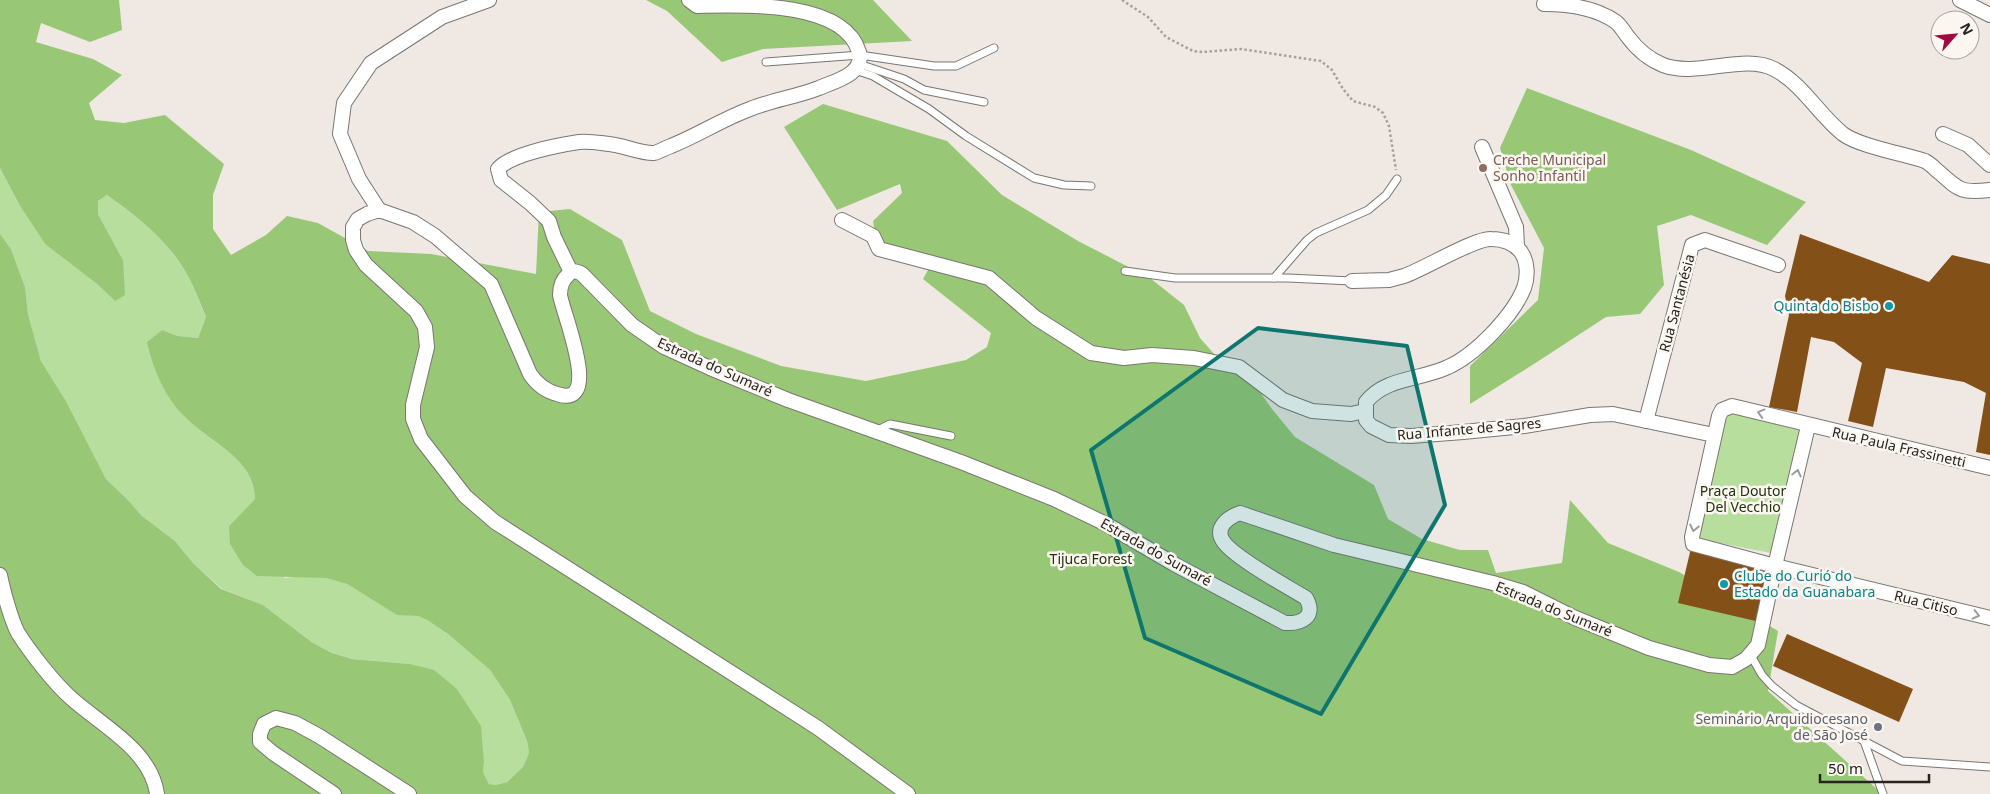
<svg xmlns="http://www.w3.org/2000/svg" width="1990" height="794" viewBox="0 0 1990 794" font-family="'Noto Sans',sans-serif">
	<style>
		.green { fill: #b8de9d }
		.forest { fill: #98c876 }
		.building { fill: #835018 }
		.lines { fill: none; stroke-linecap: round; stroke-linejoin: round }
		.lane-casing { stroke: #7b7671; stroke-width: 9 }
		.street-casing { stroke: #7b7671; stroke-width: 16 }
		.path { stroke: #a6a19d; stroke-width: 2.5; stroke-dasharray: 2.5 2.5; stroke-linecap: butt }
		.lane { stroke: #fff; stroke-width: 7 }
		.street { stroke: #fff; stroke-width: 14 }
		.oneway { stroke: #9d9c9c }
		.marked { fill: #0f766e; fill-opacity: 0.2; stroke: #0f766e; stroke-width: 4; stroke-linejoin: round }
		.education-dot { fill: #8d6e63; stroke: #fcf6f0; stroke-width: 2 }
		.culture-dot { fill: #0f9aa8; stroke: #fcf6f0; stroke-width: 2 }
		.worship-dot { fill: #6b7280; stroke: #fcf6f0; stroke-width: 2 }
		.labels { text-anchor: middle; stroke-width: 5; stroke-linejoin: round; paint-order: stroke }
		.education-label { font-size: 14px; fill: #785e54; stroke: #fcf6f0; text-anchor: start }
		.street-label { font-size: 14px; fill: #262422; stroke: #fcf6f0 }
		.culture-label { font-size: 14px; fill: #0d838f; stroke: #fcf6f0; text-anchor: end }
		.park-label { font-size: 14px; fill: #213412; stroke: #fcf6f0 }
		.worship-label { font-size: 14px; fill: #5b616d; stroke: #fcf6f0; text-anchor: end }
	</style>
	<rect width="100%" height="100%" fill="#efe8e3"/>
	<g class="green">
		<path d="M0,168L20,206L45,244L97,284L115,301L123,260L98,214V201L107,195C130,211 154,230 172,252C188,271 197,295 206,318L198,338L178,336L162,330L148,342C153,369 165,397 185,417C210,443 255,458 255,499L229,526L285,578L301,576L326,578L347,584L396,614L418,616L427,620L448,634L490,670L510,700L527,741L529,753L523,767L507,782L496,785L489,784L483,772L484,763L410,664L352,659L332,653L313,643L263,605L222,589L193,563L175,541L142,516L129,501L106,479L66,401L41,361L28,314L25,287L11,249L0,234Z"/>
		<polygon points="1725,411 1800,429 1771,553 1698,539"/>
	</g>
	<g class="forest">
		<path d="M0,0H119L122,30L90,42L41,23L36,42L93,59L122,75L89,103L95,120L124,123L165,115L224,164L213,195V229L231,255L266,235L287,216L318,223L368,251L431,254L536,274L539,212L570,209L622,240L650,311L696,334L781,366L866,381L966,360L987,347L991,333L923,279L932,263L877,247L873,221L902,193L900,184L837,210L784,127L823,104L947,141L1002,195L1078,241L1150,278L1184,305L1200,338L1223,364L1250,378L1272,409L1295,437L1374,485L1388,519L1422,539L1460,550H1488L1496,573L1562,563L1570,500L1608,543L1679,572L1778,631L1768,691L1878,790L1879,794H0V234L11,249L25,287L28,314L41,361L66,401L106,479L129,501L142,516L175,541L193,563L221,589L263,605L313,643L332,653L352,659L410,664L434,670L457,689L481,726L484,763L483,772L489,784L496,785L507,782L523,767L529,753L527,741L510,700L490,670L448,634L427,620L418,616L397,615L347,584L326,578L257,576L243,565L230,544L229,526L255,499C255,458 210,443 185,417C165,398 153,369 147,342L162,330L178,336L198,338L206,317C197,295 188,271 172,252C154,230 130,211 107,195L98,201V214L123,260L125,295L115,301L97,284L45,244L20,206L0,168Z"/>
		<polygon points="646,0 873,0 912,41 763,49 722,62 667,11"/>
		<polygon points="1527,88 1691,150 1806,202 1767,245 1691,215 1657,226 1664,285 1640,314 1606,317 1537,362 1470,404 1470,366 1538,300 1544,248 1511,185 1500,148"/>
	</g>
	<g class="building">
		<polygon points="1800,234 1929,282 1952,255 1990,264 1990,455 1976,452 1986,393 1964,382 1886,368 1873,427 1848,421 1862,363 1834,342 1811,337 1797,412 1769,407 1789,315 1785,296"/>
		<polygon points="1691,548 1770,566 1760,622 1678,603"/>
		<polygon points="1787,634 1913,689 1899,722 1773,666"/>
	</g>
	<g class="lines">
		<defs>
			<g id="lane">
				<polyline points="766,62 860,55 934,66 956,66 994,48"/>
				<polyline points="859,64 904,79 924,90 984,102"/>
				<polyline points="855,70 873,76 929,109 966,136 1034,178 1064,185 1091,186"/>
				<polyline points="1125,271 1175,278 1288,278 1352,281"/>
				<polyline points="1274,278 1307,240 1316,233 1368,210 1386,195 1397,179"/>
				<polyline points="876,431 890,424 951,436"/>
				<polyline points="1750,654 1762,675 1772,686 1796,705 1902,761 1990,767"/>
				<polyline points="1864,741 1883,794"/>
			</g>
			<g id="street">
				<polyline points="1960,0 1990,15"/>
				<path d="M1544,4C1569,4 1595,7 1616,22C1621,26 1624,32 1628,37C1637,49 1648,59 1663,65C1697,78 1744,53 1774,69C1803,84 1818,114 1843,134C1859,146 1904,154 1925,161C1931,164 1935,169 1940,173C1960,191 1962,193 1990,190"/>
				<polyline points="1943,134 1968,145 1990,165"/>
				<polyline points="1482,147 1516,227 1517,246"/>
				<polyline points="379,210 359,179 340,134 344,103 371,63 442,17 489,0"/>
				<polyline points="842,220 873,236 879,249 989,278 1036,318 1091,353 1124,358 1152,355 1194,358 1239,367 1283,400 1312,411 1351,414 1365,411"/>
				<path d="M571,272L554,237L549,221L530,203L501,180L498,169C511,154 559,145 579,142C589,141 600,143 609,144C622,145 643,154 654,153C659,152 665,148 671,146C698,135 723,119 750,109C772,100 796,97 819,88C835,81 865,74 859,52C844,0 742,5 697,6L689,0"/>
				<path d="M1352,281L1389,280L1404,276C1424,269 1475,238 1491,239C1503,239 1514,243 1521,252C1528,262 1528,277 1524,288C1513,316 1475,355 1448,367C1421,380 1386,377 1366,402V420L1371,426L1389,435L1411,436L1463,432L1524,426L1590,415L1613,414L1714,435"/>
				<polyline points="1646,421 1692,245 1705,240 1778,265"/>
				<polyline points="1808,426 1775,566 1693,544 1692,537 1719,416 1722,410 1732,406 1990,468"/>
				<path d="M0,575C3,590 11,620 18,633C30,652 54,683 71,698C102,726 151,750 157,794"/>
				<polyline points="334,794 273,753 260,742 260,734 264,724 276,718 295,723 319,736 409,794"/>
				<path d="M908,794L818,728L495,522L465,496L421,439L413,419V405L427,347L425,327L416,311L366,265L356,250L353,240V227L358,219L367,214L379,210L413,222L435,236L491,284L530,374C536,383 546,391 557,394C604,410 562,311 560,295C560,288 562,280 568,275C572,270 577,271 582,274L632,325L664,347L710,368L788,400L961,462L1054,499L1106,524L1174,564L1285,623C1301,624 1317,617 1306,598C1288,587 1233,557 1223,541C1214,527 1229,517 1240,513L1334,545L1493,583L1523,592L1573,617L1649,648L1709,665L1732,667L1746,659L1758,645L1775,566L1990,618"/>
			</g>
		</defs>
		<use href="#lane" class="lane-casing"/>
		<use href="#street" class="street-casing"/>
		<polyline class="path" points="1122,0 1148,17 1166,37 1193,51 1203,52 1241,49 1321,61 1332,70 1343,89 1353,101 1375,107 1383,113 1389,126 1396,170"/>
		<use href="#lane" class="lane"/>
		<use href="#street" class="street"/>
	</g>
	<defs><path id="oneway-chevron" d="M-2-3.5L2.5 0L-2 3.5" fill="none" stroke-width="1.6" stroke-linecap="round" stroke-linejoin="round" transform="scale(1.25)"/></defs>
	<g class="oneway">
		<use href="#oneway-chevron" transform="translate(1761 413) rotate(-165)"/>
		<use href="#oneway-chevron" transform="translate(1797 473) rotate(-77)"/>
		<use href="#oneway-chevron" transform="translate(1694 528) rotate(102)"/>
		<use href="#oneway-chevron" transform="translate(1976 615) rotate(14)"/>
	</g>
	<path class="marked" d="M1258,328L1407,346L1445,505L1321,714L1145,638L1091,450Z"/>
	<circle class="education-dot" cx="1483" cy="168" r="5"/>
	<g class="culture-dot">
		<circle cx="1889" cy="306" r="5"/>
		<circle cx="1724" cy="584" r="5"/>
	</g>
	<circle class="worship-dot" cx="1878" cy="727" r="5"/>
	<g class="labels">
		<g class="education-label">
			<text x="1493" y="165">Creche Municipal<tspan x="1493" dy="16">Sonho Infantil</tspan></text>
		</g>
		<g class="street-label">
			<text transform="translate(1677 303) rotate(-75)" y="5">Rua Santanésia</text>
			<text transform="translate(715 367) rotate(24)" y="5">Estrada do Sumaré</text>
			<text transform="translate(1469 429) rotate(-5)" y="5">Rua Infante de Sagres</text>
			<text transform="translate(1899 447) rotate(13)" y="5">Rua Paula Frassinetti</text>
			<text transform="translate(1156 552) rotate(29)" y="5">Estrada do Sumaré</text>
			<text transform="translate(1926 603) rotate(14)" y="5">Rua Citiso</text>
			<text transform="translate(1554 609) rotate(22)" y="5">Estrada do Sumaré</text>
		</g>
		<g class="culture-label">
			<text x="1879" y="311">Quinta do Bisbo</text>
			<text x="1734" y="581" text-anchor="start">Clube do Curió do<tspan x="1734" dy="16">Estado da Guanabara</tspan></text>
		</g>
		<g class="park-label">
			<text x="1743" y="496">Praça Doutor<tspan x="1743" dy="16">Del Vecchio</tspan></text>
			<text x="1091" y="564">Tijuca Forest</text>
		</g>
		<g class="worship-label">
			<text x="1868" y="724">Seminário Arquidiocesano<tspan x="1868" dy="16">de São José</tspan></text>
		</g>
	</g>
	<g transform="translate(1955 35) rotate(63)"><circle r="24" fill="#fcf6f0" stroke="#a6a29e"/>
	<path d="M0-4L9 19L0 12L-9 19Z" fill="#a30841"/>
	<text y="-8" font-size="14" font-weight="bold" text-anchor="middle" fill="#262422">N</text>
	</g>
	<path d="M1820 774v8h109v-8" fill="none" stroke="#262422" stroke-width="2.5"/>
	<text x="1828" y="774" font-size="15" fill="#262422" stroke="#fcf6f0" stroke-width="4" paint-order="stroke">50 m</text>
</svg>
